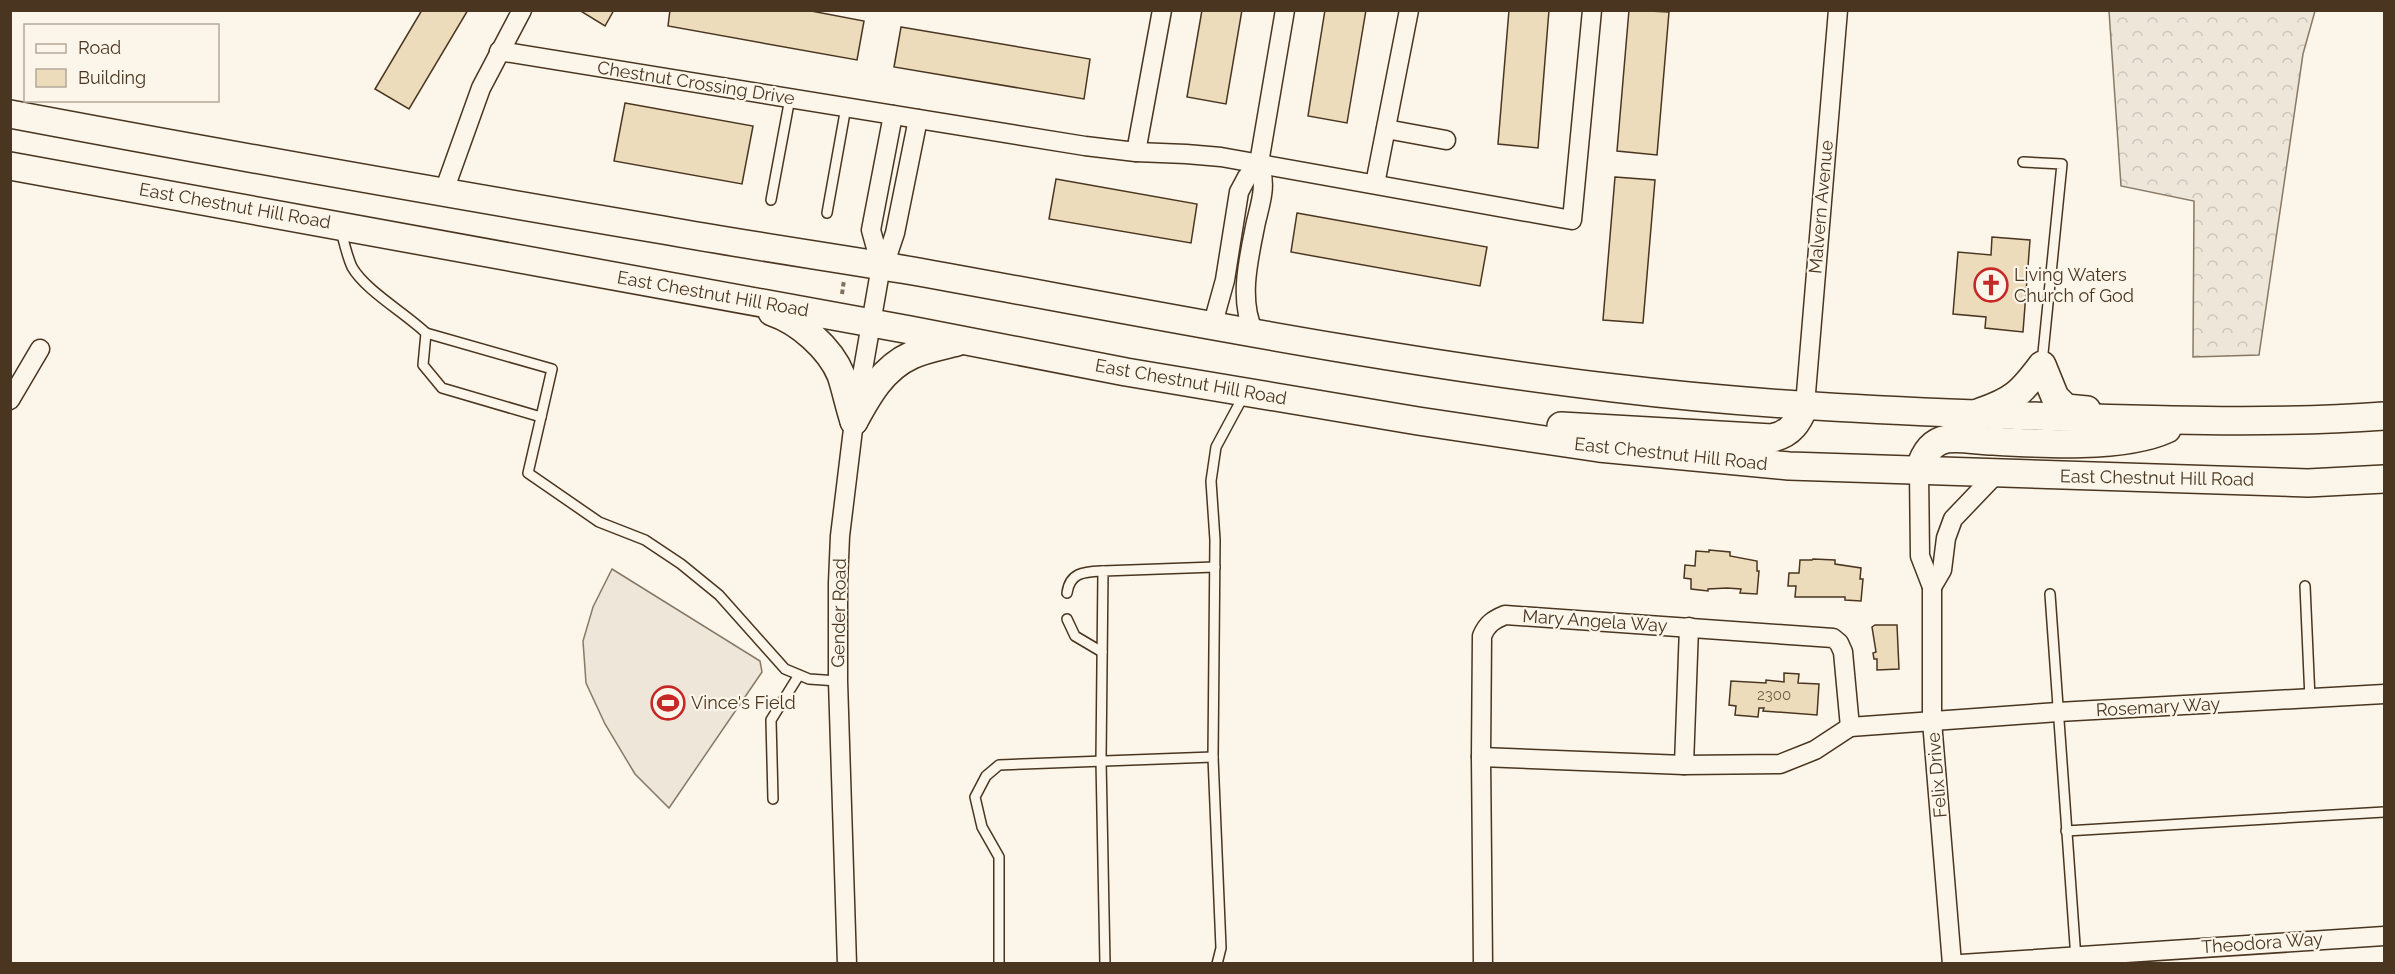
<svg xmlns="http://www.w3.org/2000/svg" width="2395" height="974" viewBox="0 0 2395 974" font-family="Raleway,sans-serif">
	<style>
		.forest { fill: url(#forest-crowns); stroke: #887966; stroke-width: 1.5 }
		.pitch { fill: #ede6d9; stroke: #887966; stroke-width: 1.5 }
		.building { fill: #ecdcbc; stroke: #4a3520; stroke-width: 1.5 }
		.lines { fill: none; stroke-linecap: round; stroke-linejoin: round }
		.service-casing { stroke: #4a3520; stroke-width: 12 }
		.minor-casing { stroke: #4a3520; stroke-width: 21 }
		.primary-casing { stroke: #4a3520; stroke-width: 30 }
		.path { stroke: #7f6f5c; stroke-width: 4; stroke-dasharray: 4.5 3; stroke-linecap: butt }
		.service { stroke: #fbf6e9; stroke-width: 9 }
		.minor { stroke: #fbf6e9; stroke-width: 18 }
		.primary { stroke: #fbf6e9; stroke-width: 27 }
		.labels { text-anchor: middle; stroke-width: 4.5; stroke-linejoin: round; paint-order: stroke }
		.number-label { font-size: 15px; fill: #725f47 }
		.street-label { font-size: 18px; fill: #4a3520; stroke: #fbf6e9 }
		.poi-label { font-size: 18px; fill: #4a3520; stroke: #fbf6e9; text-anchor: start }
	</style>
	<defs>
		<pattern id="forest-crowns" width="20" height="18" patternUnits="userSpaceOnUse" patternTransform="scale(1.5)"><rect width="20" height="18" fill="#ede6d9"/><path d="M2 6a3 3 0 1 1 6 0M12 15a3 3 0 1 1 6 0" fill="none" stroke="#cdc6ba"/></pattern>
	</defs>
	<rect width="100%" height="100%" fill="#fbf6e9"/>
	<polygon class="forest" points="2109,11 2315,11 2303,54 2259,355 2193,357 2194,201 2121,186"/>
	<polygon class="pitch" points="612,569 760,661 762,672 669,808 635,774 605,724 586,683 583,641 593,607"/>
	<g class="building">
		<polygon points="422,10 468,10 409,109 375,89"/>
		<polygon points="579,10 614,10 605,26"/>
		<polygon points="670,10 806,10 864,21 857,60 668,26"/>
		<polygon points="1202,10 1242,10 1226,104 1187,97"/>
		<polygon points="1325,10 1366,10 1347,123 1308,116"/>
		<polygon points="1509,10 1549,10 1538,148 1498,144"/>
		<polygon points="1629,10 1669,12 1657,155 1617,151"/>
		<polygon points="901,27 1090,59 1084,99 894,67"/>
		<polygon points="625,103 753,126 742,184 614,161"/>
		<polygon points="1615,177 1655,180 1643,323 1603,320"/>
		<polygon points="1056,179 1197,204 1191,243 1049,219"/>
		<polygon points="1297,213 1487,247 1480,286 1291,252"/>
		<polygon points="1992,237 2030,240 2023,332 1985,328 1986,317 1953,314 1958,252 1991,255"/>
		<polygon points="1709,550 1730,552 1730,556 1757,561 1757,571 1759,571 1757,594 1740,593 1741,589 1727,588 1708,589 1708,591 1691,589 1691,579 1684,578 1685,565 1695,566 1696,551 1709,552"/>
		<polygon points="1813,559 1835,560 1835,564 1861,568 1860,579 1863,579 1861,601 1845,600 1845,597 1795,597 1796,586 1788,586 1789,573 1799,573 1800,560 1812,560"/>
		<polygon points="1875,625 1897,625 1899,669 1877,670 1877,659 1874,659 1873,653 1876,652 1872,627"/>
		<polygon points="1784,673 1799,674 1798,683 1819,684 1817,715 1763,711 1764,708 1759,708 1758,717 1735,715 1736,706 1729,705 1731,681 1766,683 1766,680 1784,682"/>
	</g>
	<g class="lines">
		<defs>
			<g id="service">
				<polyline points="2023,162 2062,164 2042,363"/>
				<polyline points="771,200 790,98"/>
				<polyline points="827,213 846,107"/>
				<path d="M341,231C344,242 347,256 352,267C365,290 405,313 426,333L423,365L442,388L541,417L528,473L599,522L645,540L681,564L719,595L785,669L809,679L838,681"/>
				<polyline points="426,333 552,369 541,417"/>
				<polyline points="2305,586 2310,699"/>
				<path d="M1067,593C1070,572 1084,572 1103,571"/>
				<polyline points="2050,594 2076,959"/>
				<polyline points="1067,619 1075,636 1102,652"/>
				<polyline points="773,799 771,720 799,675"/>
				<polyline points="2066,831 2384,812"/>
				<polyline points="999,964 999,857 982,827 975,797 986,776 999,765 1213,757"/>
				<polyline points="1105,964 1101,760 1103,571 1215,567"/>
				<polyline points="1217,964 1221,948 1213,757 1215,540 1211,481 1216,447 1244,395"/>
			</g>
			<g id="minor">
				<polyline points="499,51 1085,146 1136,152 1186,154 1221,157 1572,220 1592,10"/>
				<polyline points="1386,129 1446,140"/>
				<polyline points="1136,152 1162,10"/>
				<polyline points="1375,184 1409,10"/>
				<polyline points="444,191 481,88 522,10"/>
				<polyline points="881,266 871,230 893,115"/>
				<polyline points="1208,324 1215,316 1225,280 1239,192 1247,177 1259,163"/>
				<path d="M1254,332C1238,300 1249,257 1256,222C1261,201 1267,185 1259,163L1285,10"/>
				<polyline points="10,400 40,349"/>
				<polyline points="1805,405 1838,10"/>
				<polyline points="1919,471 1920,556 1932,587 1932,721 1952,964"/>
				<polyline points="1932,587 1942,570 1946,538 1953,519 1996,474"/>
				<polyline points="1850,727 2058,712 2384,694"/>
				<polyline points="1481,757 1684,765 1780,764 1815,750 1850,727"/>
				<polyline points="1684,765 1689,627"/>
				<polyline points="847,964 838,681 838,583 840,536 854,421 881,266 889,251 895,233 918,119"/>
				<path d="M1483,964L1481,757L1482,636C1487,624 1493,620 1505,615L1833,638L1839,643L1843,652L1850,727"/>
				<polyline points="1961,964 2384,936"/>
			</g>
			<g id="primary">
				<path d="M10,114C227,155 445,193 663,230C746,245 830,257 913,271C1146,313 1379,360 1614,388C1762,406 1911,412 2059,417C2168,420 2276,424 2384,416"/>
				<polyline points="10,166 910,330 1126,372 1418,421 1599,448 1789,466 2308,483 2384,479"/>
				<path d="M772,312C799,321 830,348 841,375C846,390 849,406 854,421"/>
				<path d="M1980,412C2013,401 2021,393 2042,365L2055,397L2066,408L2087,410"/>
				<path d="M854,421C868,395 883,368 912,355C925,349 942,346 957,342"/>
				<path d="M1561,426L1772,438C1791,434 1798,422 1805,405"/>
				<path d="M1919,471C1923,456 1930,442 1947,439C1961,437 1979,441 1993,441C2041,444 2124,449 2167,429"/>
			</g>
		</defs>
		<use href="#service" class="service-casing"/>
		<use href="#minor" class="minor-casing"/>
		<use href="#primary" class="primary-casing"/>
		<polyline class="path" points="842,294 844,280"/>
		<use href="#service" class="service"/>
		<use href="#minor" class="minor"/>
		<use href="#primary" class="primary"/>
	</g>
	<defs>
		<symbol id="church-ring" viewBox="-11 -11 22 22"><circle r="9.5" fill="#fbf6e9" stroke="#c62828" stroke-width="1.5"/><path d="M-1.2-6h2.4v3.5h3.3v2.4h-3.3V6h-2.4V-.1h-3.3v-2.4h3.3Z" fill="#c62828"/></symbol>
		<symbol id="stadium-ring" viewBox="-11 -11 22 22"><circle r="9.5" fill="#fbf6e9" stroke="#c62828" stroke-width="1.5"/><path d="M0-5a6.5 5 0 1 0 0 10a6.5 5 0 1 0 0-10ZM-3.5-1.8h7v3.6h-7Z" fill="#c62828"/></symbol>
	</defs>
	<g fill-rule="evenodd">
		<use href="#church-ring" x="1972" y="266" width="38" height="38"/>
		<use href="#stadium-ring" x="649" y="684" width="38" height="38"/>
	</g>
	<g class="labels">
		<g class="number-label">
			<text x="1774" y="700">2300</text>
		</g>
		<g class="street-label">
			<text transform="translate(696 83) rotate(9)" y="6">Chestnut Crossing Drive</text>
			<text transform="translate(235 206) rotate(10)" y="6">East Chestnut Hill Road</text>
			<text transform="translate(1821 207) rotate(-85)" y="6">Malvern Avenue</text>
			<text transform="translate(713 294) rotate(10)" y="6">East Chestnut Hill Road</text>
			<text transform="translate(1191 382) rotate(10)" y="6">East Chestnut Hill Road</text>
			<text transform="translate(1671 454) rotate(6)" y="6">East Chestnut Hill Road</text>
			<text transform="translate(2157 478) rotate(1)" y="6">East Chestnut Hill Road</text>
			<text transform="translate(839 613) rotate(-89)" y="6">Gender Road</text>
			<text transform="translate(1595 621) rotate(4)" y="6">Mary Angela Way</text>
			<text transform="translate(2158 707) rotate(-3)" y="6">Rosemary Way</text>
			<text transform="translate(1937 775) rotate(-95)" y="6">Felix Drive</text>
			<text transform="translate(2262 943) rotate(-4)" y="6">Theodora Way</text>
		</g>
		<g class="poi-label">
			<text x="2014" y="281">Living Waters<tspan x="2014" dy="21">Church of God</tspan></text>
			<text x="691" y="709">Vince's Field</text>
		</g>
	</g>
	<rect width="2395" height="974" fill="none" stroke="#4a3520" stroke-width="24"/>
	<rect x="24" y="24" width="195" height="78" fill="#fbf6e9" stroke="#b4a999" stroke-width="1.5"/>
	<rect x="36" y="44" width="30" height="9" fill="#fbf6e9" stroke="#b4a999" stroke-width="1.5"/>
	<text x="78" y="54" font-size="18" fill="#4a3520">Road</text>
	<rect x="36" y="69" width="30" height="18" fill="#ecdcbc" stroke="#b4a999" stroke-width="1.5"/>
	<text x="78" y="84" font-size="18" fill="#4a3520">Building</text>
</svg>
